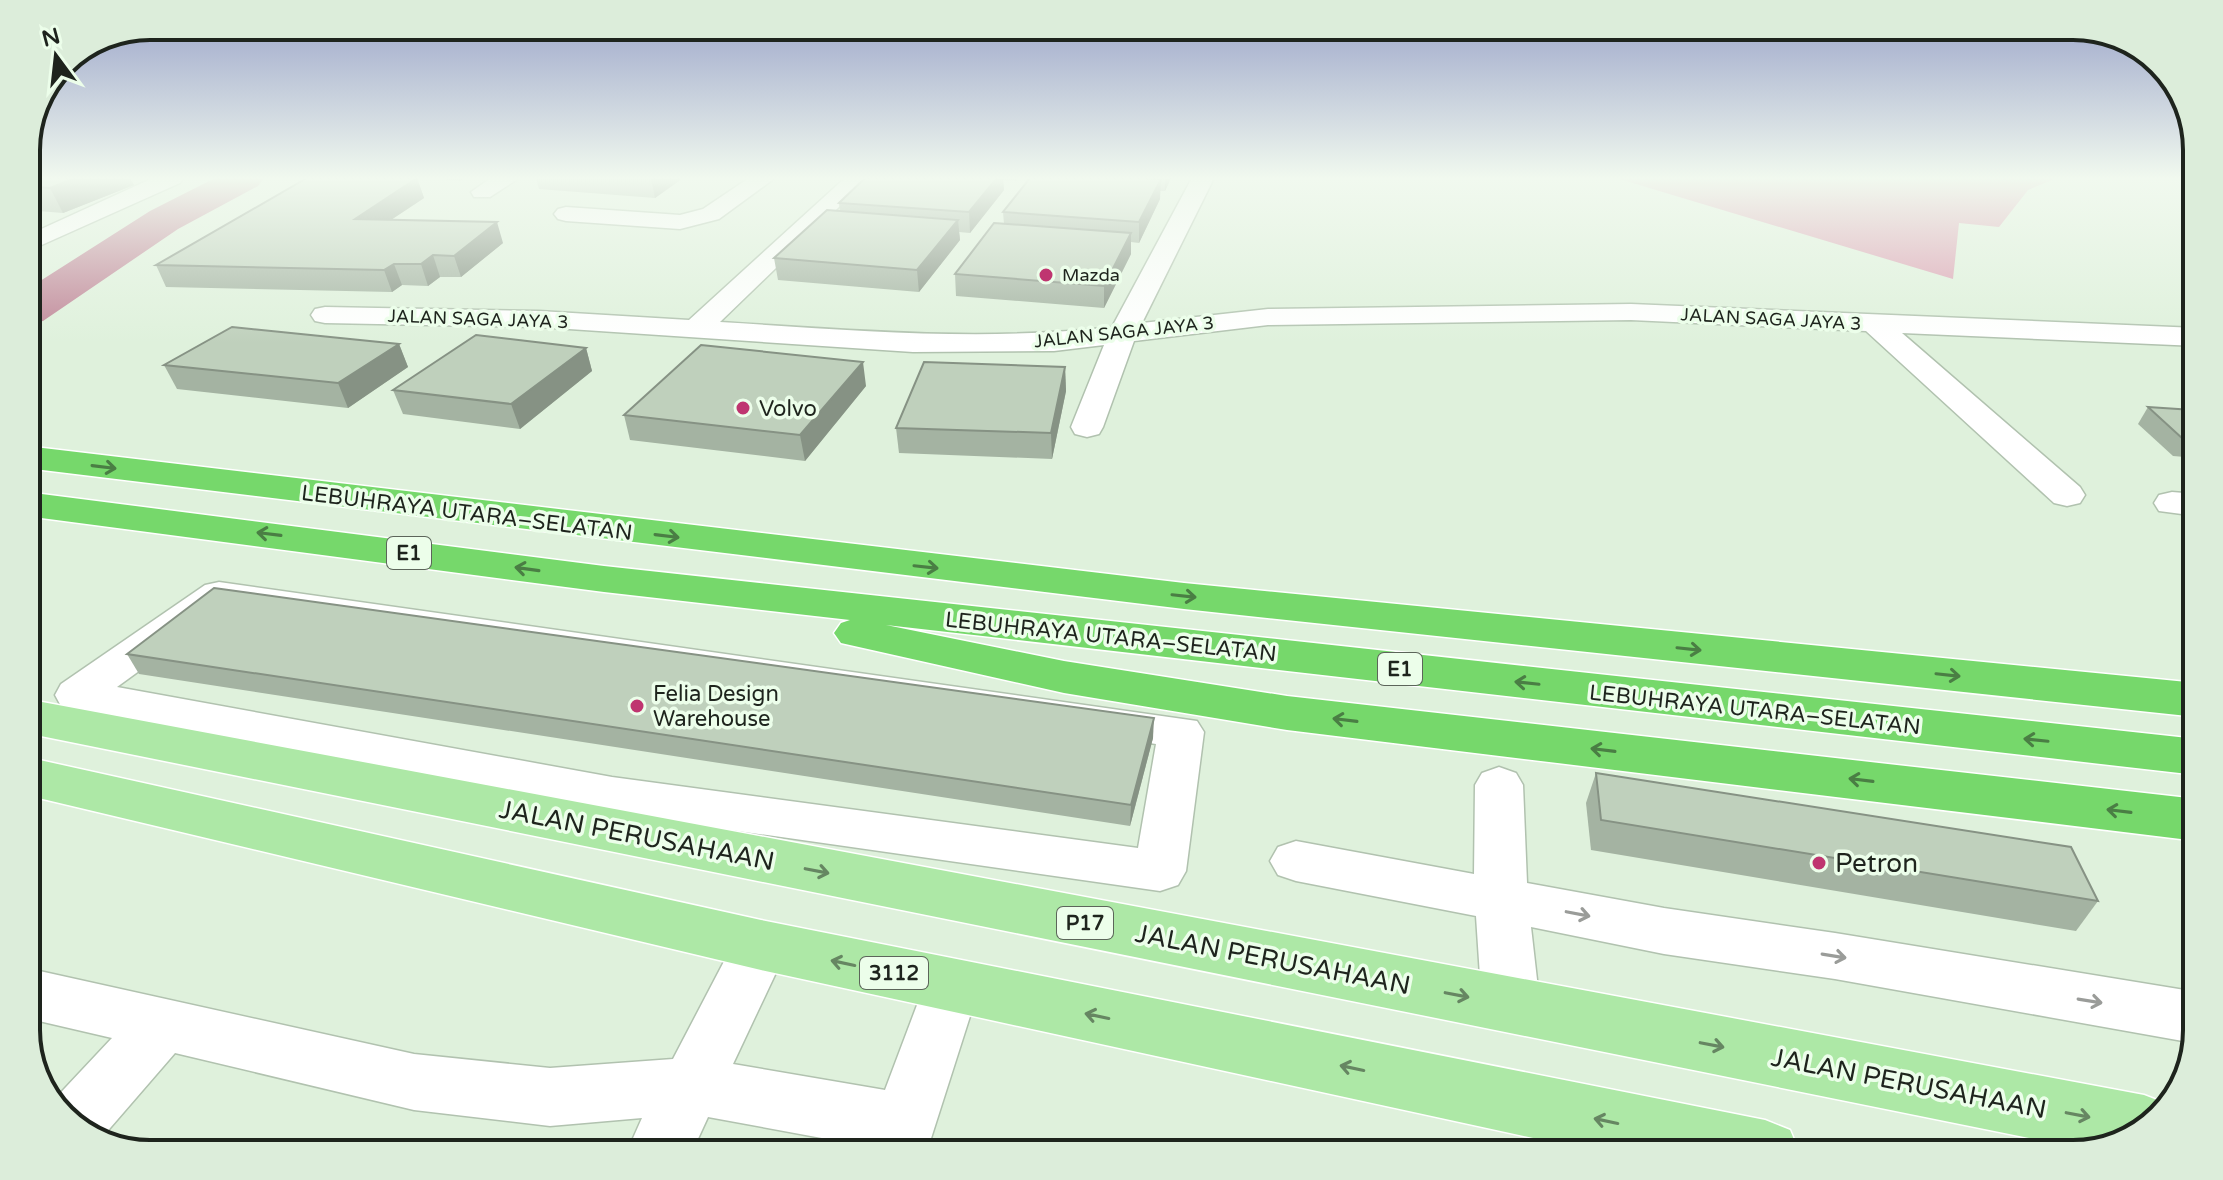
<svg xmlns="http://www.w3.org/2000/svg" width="2223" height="1180" viewBox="0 0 2223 1180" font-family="'Varela Round',sans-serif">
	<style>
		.forest { fill: #dca0b3 }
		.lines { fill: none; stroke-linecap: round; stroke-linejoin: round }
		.river { fill: #c08698; fill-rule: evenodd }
		.minor-casing { stroke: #b1c2af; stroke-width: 3 }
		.major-casing { stroke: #fff; stroke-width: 3 }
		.highway-casing { stroke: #fff; stroke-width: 3 }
		.minor { fill: #fff; fill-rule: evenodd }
		.major { fill: #ade8a6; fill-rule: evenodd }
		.highway { fill: #76d86b; fill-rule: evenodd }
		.wall { fill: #a4b3a2 }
		.shaded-wall { fill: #869284 }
		.building { fill: #bfd0bc; stroke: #869284; stroke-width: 2 }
		.oneway { stroke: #4a7e44 }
		.oneway2 { stroke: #668662 }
		.oneway3 { stroke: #9a9c99 }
		.poi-dot { fill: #bf3570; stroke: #ecfeea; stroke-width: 3 }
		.labels { text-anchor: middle; stroke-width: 7; stroke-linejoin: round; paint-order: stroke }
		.far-poi-label { font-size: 18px; fill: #1e241d; stroke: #ecfeea; text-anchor: start }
		.far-street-label { font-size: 18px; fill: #1e241d; stroke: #ecfeea }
		.shield { fill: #ecfeea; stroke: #5c655a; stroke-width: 2 }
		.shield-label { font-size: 20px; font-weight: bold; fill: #1e241d }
		.poi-label { font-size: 22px; fill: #1e241d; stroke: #ecfeea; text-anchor: start }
		.street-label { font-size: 22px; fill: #1e241d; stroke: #ecfeea }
		.near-street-label { font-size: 26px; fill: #1e241d; stroke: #ecfeea }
		.near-poi-label { font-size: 26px; fill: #1e241d; stroke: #ecfeea; text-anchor: start }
		.rim { fill: none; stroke: #1e241d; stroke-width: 4 }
	</style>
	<rect width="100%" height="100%" fill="#dff1dc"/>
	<polygon class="forest" points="1616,178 2057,178 2028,190 1999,227 1959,223 1953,279"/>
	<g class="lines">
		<polygon class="river" points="215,178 264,178 258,186 178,229 43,321 26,325 26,290 150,211"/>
		<defs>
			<g id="minor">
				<polygon points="153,178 183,178 180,183 26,252 26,236"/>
				<polygon points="491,178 519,178 490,197 474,197 471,192"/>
				<polygon points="749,178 775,178 719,219 680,229 566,221 558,219 554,214 558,209 566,207 680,215 703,209"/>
				<path d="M845,178H869L720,322C851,330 981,342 1112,327L1192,178H1214L1142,323L1268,309L1631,304L2197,328V346L1902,333L2080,487L2085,495L2080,503L2067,506L2054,503L1866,331L1631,320L1268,325L1134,341L1103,427L1099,434L1087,437L1075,434L1071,427L1104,345L1054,351L913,352L539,327L325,323L315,321L311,315L315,309L325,307L539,311L689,320Z"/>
				<polygon points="2172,492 2197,494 2197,516 2159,511 2154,503 2159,495"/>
				<path d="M219,582L1197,721L1204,732L1186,871L1178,885L1160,891L612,813L61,706L55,695L61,684L205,585ZM227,607L1156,744L1138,848L612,777L117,687Z"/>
				<polygon points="1499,767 1516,773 1523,785 1527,883 1664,908 1835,933 2197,992 2194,1043 1835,979 1664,954 1531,927 1540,1006 1531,1024 1511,1031 1491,1024 1482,1006 1476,916 1296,881 1278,875 1270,861 1278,847 1296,841 1474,874 1475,785 1482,773"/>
				<polygon points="761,922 781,929 789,945 733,1064 885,1090 931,968 951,961 971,968 980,985 926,1154 862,1154 865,1146 708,1117 691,1154 626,1154 642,1118 550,1126 414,1110 175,1053 98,1142 51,1103 112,1038 26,1018 26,968 414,1054 550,1068 673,1059 741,929"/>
			</g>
			<g id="major">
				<polygon points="26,699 2144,1095 2167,1104 2135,1137 2089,1150 26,733"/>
				<polygon points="26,757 761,920 1765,1120 1790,1130 1800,1154 1607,1154 761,970 26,795"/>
			</g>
			<g id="highway">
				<polygon points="26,446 1184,583 2197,683 2197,717 1184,609 26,468"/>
				<polygon points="26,492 604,566 2197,739 2197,775 886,625 1064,661 1287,696 2197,799 2197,841 1287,730 1064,693 841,643 834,633 841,623 850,620 604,592 26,516"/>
			</g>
		</defs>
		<use href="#minor" class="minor-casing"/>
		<use href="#major" class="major-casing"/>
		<use href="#highway" class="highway-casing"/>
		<use href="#minor" class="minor"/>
		<use href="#major" class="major"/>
		<use href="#highway" class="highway"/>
	</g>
	<g class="wall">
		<polygon points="26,178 130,178 134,185 63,213 26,210"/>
		<polygon points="417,178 424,198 391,220 503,243 461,277 440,277 428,286 402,285 392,292 166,287 156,265"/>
		<polygon points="428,178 465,178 461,181"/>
		<polygon points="536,178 683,178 655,198 539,189"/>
		<polygon points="865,178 1018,178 1016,181 1003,180 1004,190 970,233 959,232 960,240 919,292 778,280 774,258 840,211 839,203"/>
		<polygon points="1030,178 1171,178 1165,191 1160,191 1160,199 1139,243 1131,242 1131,254 1104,308 956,296 955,274 1004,224 1003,212"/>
		<polygon points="399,344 408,367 348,408 177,389 164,365"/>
		<polygon points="586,348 592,371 520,429 403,414 393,390"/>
		<polygon points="1065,367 1066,391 1052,459 899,453 896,428"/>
		<polygon points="866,386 805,461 630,440 624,415"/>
		<polygon points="2148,407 2197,413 2197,458 2173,456 2138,424"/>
		<polygon points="127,654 1153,738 1130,826 139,674"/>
		<polygon points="1596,773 2098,901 2076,931 1591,850 1586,803"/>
	</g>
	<g class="shaded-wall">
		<polygon points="75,178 130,178 134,185 63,213 50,188"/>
		<polygon points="417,178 424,198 362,239 355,219"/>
		<polygon points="651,178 683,178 655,198"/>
		<polygon points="997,178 1003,178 1004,190 970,233 969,212"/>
		<polygon points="1165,178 1171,178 1165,191"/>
		<polygon points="1161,179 1160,199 1139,243 1139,222"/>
		<polygon points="26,217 34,231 26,234"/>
		<polygon points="958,220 960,240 919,292 917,270"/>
		<polygon points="497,222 503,243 461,277 454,256"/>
		<polygon points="1131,233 1131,254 1104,308 1104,286"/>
		<polygon points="433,255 440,277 428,286 421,264"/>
		<polygon points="394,264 402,285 392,292 384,270"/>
		<polygon points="399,344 408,367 348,408 338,383"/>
		<polygon points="586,348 592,371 520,429 511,404"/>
		<polygon points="863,362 866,386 805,461 800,435"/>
		<polygon points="1065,367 1066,391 1052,459 1051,433"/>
		<polygon points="1154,718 1153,738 1130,826 1131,805"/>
	</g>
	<g class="building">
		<polygon points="26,178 75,178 50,188 26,186"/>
		<polygon points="307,178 417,178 355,219 497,222 454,256 433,255 421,264 394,264 384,270 156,265"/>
		<polygon points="865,178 997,178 969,212 839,203"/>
		<polygon points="1030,178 1146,178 1161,179 1139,222 1003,212"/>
		<polygon points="827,210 958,220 917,270 774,258"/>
		<polygon points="994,223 1131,233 1104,286 955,274"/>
		<polygon points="232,327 399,344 338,383 164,365"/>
		<polygon points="476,335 586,348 511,404 393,390"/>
		<polygon points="701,345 863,362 800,435 624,415"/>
		<polygon points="924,362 1065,367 1051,433 896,428"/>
		<polygon points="2148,407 2193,410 2197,413 2197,440 2183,439"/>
		<polygon points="214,588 1154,718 1131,805 127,654"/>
		<polygon points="1596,773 2071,847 2098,901 1601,820"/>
	</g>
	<defs><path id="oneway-shaft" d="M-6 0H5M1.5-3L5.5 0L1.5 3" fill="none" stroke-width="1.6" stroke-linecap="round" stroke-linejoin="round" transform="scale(2)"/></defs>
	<g class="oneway">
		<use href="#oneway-shaft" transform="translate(104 467) rotate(7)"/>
		<use href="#oneway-shaft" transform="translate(269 534) rotate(-173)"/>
		<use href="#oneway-shaft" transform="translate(667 536) rotate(7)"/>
		<use href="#oneway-shaft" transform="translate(926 567) rotate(6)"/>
		<use href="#oneway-shaft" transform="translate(527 569) rotate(-172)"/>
		<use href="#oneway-shaft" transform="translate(1184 596) rotate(6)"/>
		<use href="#oneway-shaft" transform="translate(1689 649) rotate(6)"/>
		<use href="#oneway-shaft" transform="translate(1948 675) rotate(6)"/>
		<use href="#oneway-shaft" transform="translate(1527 683) rotate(-174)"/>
		<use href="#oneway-shaft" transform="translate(1345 720) rotate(-173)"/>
		<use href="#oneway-shaft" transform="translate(2036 740) rotate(-174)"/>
		<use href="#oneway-shaft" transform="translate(1603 750) rotate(-173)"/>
		<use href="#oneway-shaft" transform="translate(1861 780) rotate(-173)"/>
		<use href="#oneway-shaft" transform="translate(2119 811) rotate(-173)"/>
	</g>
	<g class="oneway2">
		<use href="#oneway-shaft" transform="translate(817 871) rotate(11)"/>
		<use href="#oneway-shaft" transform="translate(843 963) rotate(-168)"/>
		<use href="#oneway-shaft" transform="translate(1457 995) rotate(11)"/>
		<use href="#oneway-shaft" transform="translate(1097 1016) rotate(-168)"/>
		<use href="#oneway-shaft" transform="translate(1712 1045) rotate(11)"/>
		<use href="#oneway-shaft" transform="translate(1352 1068) rotate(-168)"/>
		<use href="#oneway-shaft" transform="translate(2078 1115) rotate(11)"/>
		<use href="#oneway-shaft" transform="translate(1606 1121) rotate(-168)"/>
	</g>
	<g class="oneway3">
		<use href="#oneway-shaft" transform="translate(1578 914) rotate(11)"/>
		<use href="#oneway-shaft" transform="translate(1834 956) rotate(9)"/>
		<use href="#oneway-shaft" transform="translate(2090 1001) rotate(9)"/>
	</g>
	<linearGradient id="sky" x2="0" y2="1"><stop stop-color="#98a2c8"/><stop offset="0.52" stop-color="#f1f9ef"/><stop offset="1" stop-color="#f1f9ef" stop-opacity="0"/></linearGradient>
	<rect width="2223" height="343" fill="url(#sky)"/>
	<g class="poi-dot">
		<circle cx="1046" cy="275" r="8"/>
		<circle cx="743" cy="408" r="8"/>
		<circle cx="637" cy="706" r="8"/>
		<circle cx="1819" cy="863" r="8"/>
	</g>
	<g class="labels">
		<g class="far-poi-label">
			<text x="1062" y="281">Mazda</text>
		</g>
		<g class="far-street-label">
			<text transform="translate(478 319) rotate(2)" y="6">JALAN SAGA JAYA 3</text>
			<text transform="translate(1771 319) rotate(3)" y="6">JALAN SAGA JAYA 3</text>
			<text transform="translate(1124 332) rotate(-6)" y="6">JALAN SAGA JAYA 3</text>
		</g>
		<g class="shield">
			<rect x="387" y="537" width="44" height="32" rx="6"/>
			<rect x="1378" y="653" width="44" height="32" rx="6"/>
			<rect x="1057" y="907" width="56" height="32" rx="6"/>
			<rect x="860" y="957" width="68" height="32" rx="6"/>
		</g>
		<g class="shield-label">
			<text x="409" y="560">E1</text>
			<text x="1400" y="676">E1</text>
			<text x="1085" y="930">P17</text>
			<text x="894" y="980">3112</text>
		</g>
		<g class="poi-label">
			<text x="759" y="416">Volvo</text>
			<text x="653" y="701">Felia Design<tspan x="653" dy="25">Warehouse</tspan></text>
		</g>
		<g class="street-label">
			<text transform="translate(467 512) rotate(7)" y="8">LEBUHRAYA UTARA–SELATAN</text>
			<text transform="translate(1111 636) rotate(6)" y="8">LEBUHRAYA UTARA–SELATAN</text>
			<text transform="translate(1755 709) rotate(6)" y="8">LEBUHRAYA UTARA–SELATAN</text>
		</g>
		<g class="near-street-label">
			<text transform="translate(637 835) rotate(11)" y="9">JALAN PERUSAHAAN</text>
			<text transform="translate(1273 959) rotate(11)" y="9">JALAN PERUSAHAAN</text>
			<text transform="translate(1909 1083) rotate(11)" y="9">JALAN PERUSAHAAN</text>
		</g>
		<g class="near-poi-label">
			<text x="1835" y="872">Petron</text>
		</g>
	</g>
	<path d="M0 0H2223V1180H0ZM150 40H2073A110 110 0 0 1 2183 150V1030A110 110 0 0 1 2073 1140H150A110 110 0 0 1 40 1030V150A110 110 0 0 1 150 40Z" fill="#dcedda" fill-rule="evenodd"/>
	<path class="rim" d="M150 40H2073A110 110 0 0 1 2183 150V1030A110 110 0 0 1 2073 1140H150A110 110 0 0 1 40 1030V150A110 110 0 0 1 150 40Z"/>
	<g transform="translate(56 56) rotate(345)" stroke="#ecfeea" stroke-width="6" paint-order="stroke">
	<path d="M0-6L14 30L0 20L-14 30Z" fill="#1e241d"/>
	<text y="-12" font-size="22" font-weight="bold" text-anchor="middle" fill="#1e241d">N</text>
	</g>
</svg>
